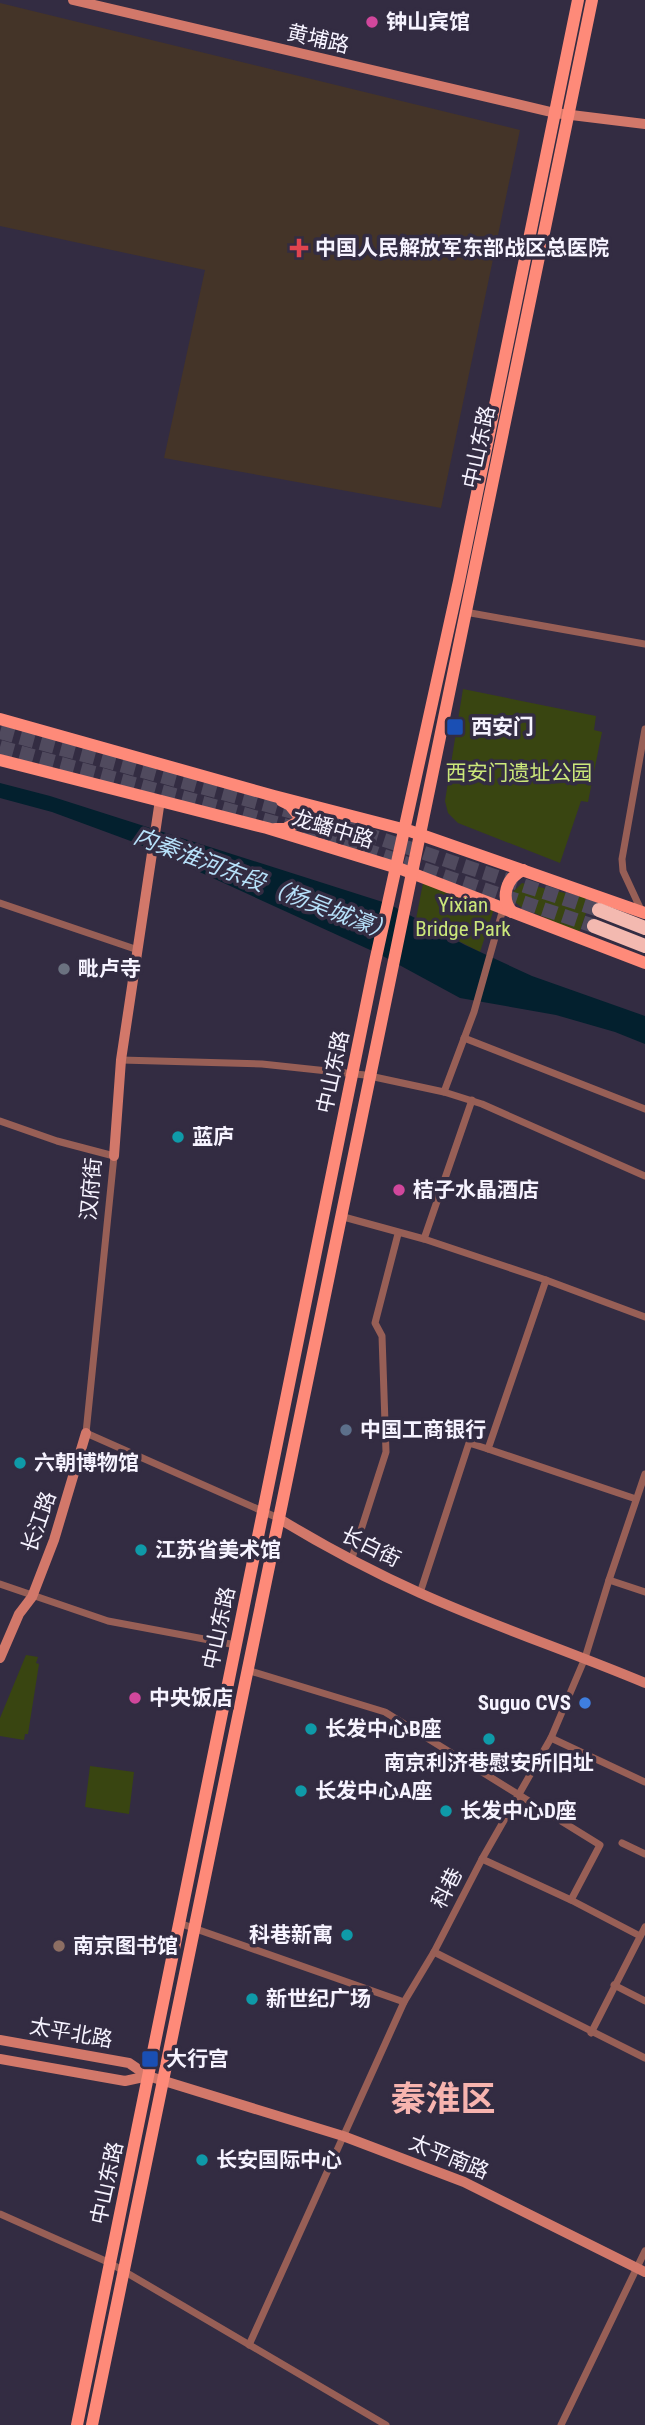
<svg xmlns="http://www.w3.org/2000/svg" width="645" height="2425" viewBox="0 0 645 2425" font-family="'Roboto Condensed','Noto Sans SC',sans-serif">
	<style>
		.medical { fill: #443428 }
		.green { fill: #394511 }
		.water { fill: #03202e }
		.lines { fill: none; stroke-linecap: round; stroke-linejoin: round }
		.highway-tunnel { stroke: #504a5e; stroke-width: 14; stroke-dasharray: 14 7; stroke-linecap: butt }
		.street { stroke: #985f56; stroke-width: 7 }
		.secondary { stroke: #d2786a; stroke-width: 10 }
		.primary { stroke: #fe8a79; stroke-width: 12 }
		.highway { stroke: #f3b9b0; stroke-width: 14 }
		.hotel-dot { fill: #d1479c; stroke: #332c42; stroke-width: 2.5 }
		.health-dot { fill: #e0444e; stroke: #332c42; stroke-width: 2.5 }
		.transit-dot { fill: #1a4fb4; stroke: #332c42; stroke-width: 2.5 }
		.worship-dot { fill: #6b7280; stroke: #332c42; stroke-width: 2.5 }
		.culture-dot { fill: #0f9aa8; stroke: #332c42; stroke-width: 2.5 }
		.service-dot { fill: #5c6f8a; stroke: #332c42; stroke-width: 2.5 }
		.shop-dot { fill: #3f7fe0; stroke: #332c42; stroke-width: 2.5 }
		.education-dot { fill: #8d6e63; stroke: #332c42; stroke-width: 2.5 }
		.labels { text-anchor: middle; stroke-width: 7; stroke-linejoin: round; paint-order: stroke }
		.poi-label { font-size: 21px; font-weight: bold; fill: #f6f3ff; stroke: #332c42; text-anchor: start }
		.street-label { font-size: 21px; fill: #f6f3ff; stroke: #332c42 }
		.park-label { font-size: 21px; fill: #cbe77a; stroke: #332c42 }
		.water-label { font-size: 23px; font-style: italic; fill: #b7e1fa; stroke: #332c42 }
		.town-label { font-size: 35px; font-weight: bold; fill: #f7b4af; stroke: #332c42 }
	</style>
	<rect width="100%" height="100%" fill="#332c42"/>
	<polygon class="medical" points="0,3 520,130 441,508 164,458 205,270 0,226"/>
	<g class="green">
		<polygon points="463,689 596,716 594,730 602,732 588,802 581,801 560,863 458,823 448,813 445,801"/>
		<polygon points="424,878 495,906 480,952 416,919"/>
		<polygon points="522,883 591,899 579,933 521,907 514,901 513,892"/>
		<polygon points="26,1655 38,1657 36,1663 39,1664 28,1734 25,1734 24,1740 0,1736 0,1718"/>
		<polygon points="90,1766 134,1772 129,1814 85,1807"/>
	</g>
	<polygon class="water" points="0,783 50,796 389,904 465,945 532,976 645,1016 645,1044 615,1032 556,1015 460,998 379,954 136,843 52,812 0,798"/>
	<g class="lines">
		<g class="highway-tunnel">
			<polyline points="0,732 329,822 599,910"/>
			<polyline points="0,747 327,837 594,926"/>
		</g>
		<g class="street">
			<polyline points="465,612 645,644"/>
			<polyline points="0,903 138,950"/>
			<polyline points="642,912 623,871 622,859 645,729"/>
			<polyline points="464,1038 645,1109"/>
			<polyline points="121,1060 262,1064 365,1075 444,1092 482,1104 645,1176"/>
			<polyline points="444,1092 474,1012 503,909"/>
			<polyline points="0,1121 57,1141 114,1156 86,1433 278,1518"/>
			<polyline points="340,1216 424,1239 546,1280 645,1317"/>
			<polyline points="424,1239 472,1100"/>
			<polyline points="546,1280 488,1449 636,1499"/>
			<polyline points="352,1558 386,1452 382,1336 375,1323 398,1234"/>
			<polyline points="609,1580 645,1592"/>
			<polyline points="0,1584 108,1621 236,1645"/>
			<polyline points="420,1593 469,1443 488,1449"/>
			<polyline points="247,1670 385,1712 600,1845 571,1900"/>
			<polyline points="551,1738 645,1782"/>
			<polyline points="622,1843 645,1854"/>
			<polyline points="482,1859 571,1900 640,1936"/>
			<polyline points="179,1923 404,2002"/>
			<polyline points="434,1952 645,2058"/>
			<polyline points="614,1985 645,2001"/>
			<polyline points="591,2033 645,1927"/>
			<polyline points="0,2214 110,2263 386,2425"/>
			<polyline points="249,2345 404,2002 434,1952 482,1859 551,1738 585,1658 609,1580 645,1474"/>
			<polyline points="561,2425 645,2251"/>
		</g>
		<g class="secondary">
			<polyline points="73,0 555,113 645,124"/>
			<polyline points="114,1156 121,1060 160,800"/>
			<path d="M278,1518C324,1546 371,1571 420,1593C493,1626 571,1652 645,1683"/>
			<polyline points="0,1658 19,1614 32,1597 54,1540 86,1433"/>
			<polyline points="0,2040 129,2063 148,2076 343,2136 464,2182 645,2272"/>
			<polyline points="0,2059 125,2081 148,2076"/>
		</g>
		<g class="primary">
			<polyline points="0,719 274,796 410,831 645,913"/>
			<polyline points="0,760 267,828 401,869 645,963"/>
			<polyline points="275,829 285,829 298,822 299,816 290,805 282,801"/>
			<path d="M512,912C500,898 506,878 523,870"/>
			<polyline points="77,2425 375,962 459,581 578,0"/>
			<polyline points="92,2425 592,0"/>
		</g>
		<g class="highway">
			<polyline points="599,910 645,928"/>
			<polyline points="594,926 645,946"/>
		</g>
	</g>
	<g class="hotel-dot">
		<circle cx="372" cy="22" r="7"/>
		<circle cx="399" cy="1190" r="7"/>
		<circle cx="135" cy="1698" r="7"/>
	</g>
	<path class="health-dot" d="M295.5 237.5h7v7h7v7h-7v7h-7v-7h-7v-7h7z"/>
	<g class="transit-dot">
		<rect x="446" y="718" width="18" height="18" rx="3.5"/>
		<rect x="141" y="2050" width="18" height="18" rx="3.5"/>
	</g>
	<circle class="worship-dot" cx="64" cy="969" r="7"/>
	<g class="culture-dot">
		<circle cx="178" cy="1137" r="7"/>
		<circle cx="20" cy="1463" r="7"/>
		<circle cx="141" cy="1550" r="7"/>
		<circle cx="311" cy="1729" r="7"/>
		<circle cx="489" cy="1739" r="7"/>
		<circle cx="301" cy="1791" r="7"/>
		<circle cx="446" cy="1811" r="7"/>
		<circle cx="347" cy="1935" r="7"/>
		<circle cx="252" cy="1999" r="7"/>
		<circle cx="202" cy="2160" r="7"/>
	</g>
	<circle class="service-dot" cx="346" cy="1430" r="7"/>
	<circle class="shop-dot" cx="585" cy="1703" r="7"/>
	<circle class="education-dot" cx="59" cy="1946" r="7"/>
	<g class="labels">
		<g class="poi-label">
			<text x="386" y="29">钟山宾馆</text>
			<text x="315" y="255">中国人民解放军东部战区总医院</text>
			<text x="471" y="734">西安门</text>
			<text x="78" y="976">毗卢寺</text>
			<text x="192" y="1144">蓝庐</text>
			<text x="413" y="1197">桔子水晶酒店</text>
			<text x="360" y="1437">中国工商银行</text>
			<text x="34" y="1470">六朝博物馆</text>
			<text x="155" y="1557">江苏省美术馆</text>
			<text x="149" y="1705">中央饭店</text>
			<text x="571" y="1710" text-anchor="end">Suguo CVS</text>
			<text x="325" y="1736">长发中心B座</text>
			<text x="489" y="1770" text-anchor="middle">南京利济巷慰安所旧址</text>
			<text x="315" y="1798">长发中心A座</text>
			<text x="460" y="1818">长发中心D座</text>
			<text x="333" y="1942" text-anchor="end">科巷新寓</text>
			<text x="73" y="1953">南京图书馆</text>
			<text x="266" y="2006">新世纪广场</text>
			<text x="166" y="2066">大行宫</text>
			<text x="216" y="2167">长安国际中心</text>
		</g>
		<g class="street-label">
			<text transform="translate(318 39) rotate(13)" y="7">黄埔路</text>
			<text transform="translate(479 447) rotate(-78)" y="7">中山东路</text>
			<text transform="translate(333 829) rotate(17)" y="7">龙蟠中路</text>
			<text transform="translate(333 1072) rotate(-78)" y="7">中山东路</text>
			<text transform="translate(91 1189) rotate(-85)" y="7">汉府街</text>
			<text transform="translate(39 1522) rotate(-71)" y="7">长江路</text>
			<text transform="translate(371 1547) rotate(26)" y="7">长白街</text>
			<text transform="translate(219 1628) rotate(-78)" y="7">中山东路</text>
			<text transform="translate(447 1888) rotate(-63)" y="7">科巷</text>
			<text transform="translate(71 2033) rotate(10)" y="7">太平北路</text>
			<text transform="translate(449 2157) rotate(22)" y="7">太平南路</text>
			<text transform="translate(107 2183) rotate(-78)" y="7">中山东路</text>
		</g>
		<g class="park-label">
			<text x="519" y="780">西安门遗址公园</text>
			<text x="463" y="912">Yixian<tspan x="463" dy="24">Bridge Park</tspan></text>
		</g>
		<g class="water-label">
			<text transform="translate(264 884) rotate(21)" y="8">内秦淮河东段（杨吴城濠）</text>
		</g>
		<g class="town-label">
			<text x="443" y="2111">秦淮区</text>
		</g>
	</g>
</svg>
